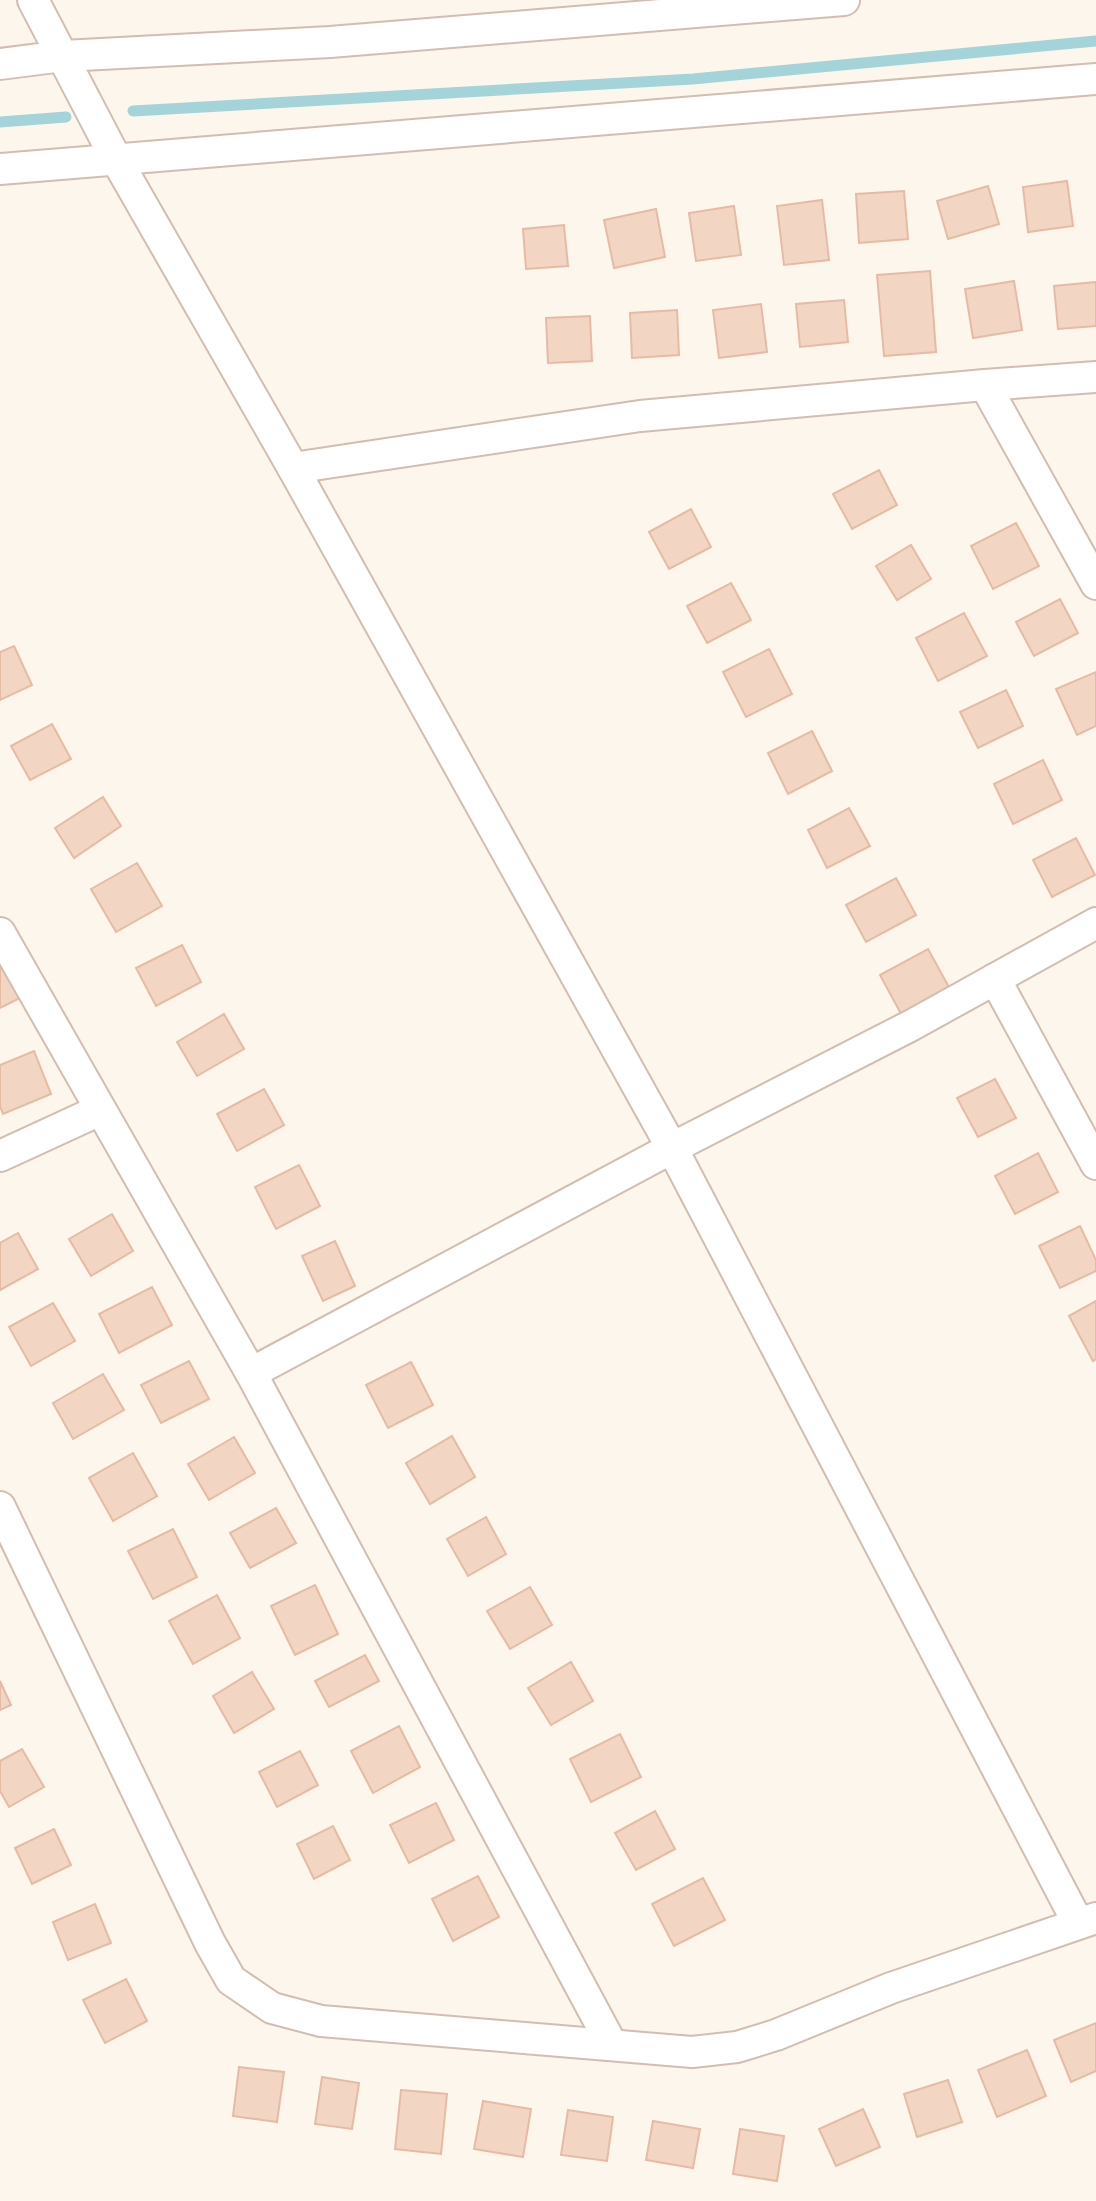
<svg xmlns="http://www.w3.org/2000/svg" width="1096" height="2201" viewBox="0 0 1096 2201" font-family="'Asap Condensed',sans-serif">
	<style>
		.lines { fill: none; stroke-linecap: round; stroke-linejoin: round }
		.stream { stroke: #a5d3da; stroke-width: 11 }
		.building { fill: #f3d5c3; stroke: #e6bba3; stroke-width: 2 }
		.street-casing { stroke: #d1beb0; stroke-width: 34 }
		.street { stroke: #fff; stroke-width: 30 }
	</style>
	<rect width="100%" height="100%" fill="#fdf6ec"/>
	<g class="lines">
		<g class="stream">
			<polyline points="133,111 693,79 1096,41"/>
			<polyline points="0,122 66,117"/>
		</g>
	</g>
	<g class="building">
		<polygon points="1067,181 1073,226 1028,232 1023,187"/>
		<polygon points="988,186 999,224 948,239 937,201"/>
		<polygon points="904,191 908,239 859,243 856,194"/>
		<polygon points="822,200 829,260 784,265 777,206"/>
		<polygon points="734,206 741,255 696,261 689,213"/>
		<polygon points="656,209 665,257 614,268 604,220"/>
		<polygon points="564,225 568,266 526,269 523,229"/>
		<polygon points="930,271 936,352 884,356 877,275"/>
		<polygon points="1014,281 1022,330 973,338 965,289"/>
		<polygon points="1096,282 1096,326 1058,329 1054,286"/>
		<polygon points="844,300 848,342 800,347 796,304"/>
		<polygon points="761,304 767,352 719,358 713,310"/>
		<polygon points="677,310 679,355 632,358 630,313"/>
		<polygon points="590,316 592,361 548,363 546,318"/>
		<polygon points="879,470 897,505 852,529 833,494"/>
		<polygon points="691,509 711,547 669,569 649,532"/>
		<polygon points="1016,523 1039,566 993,589 971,546"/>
		<polygon points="911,545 931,579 897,600 876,566"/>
		<polygon points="731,583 751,620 707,643 687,606"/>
		<polygon points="1060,599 1078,633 1034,656 1016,622"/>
		<polygon points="964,613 987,656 938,681 916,638"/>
		<polygon points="14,646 32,685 0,700 0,652"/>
		<polygon points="769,649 792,694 746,717 723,672"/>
		<polygon points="1096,672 1096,726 1077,735 1056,689"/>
		<polygon points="1006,690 1023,726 978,748 960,712"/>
		<polygon points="52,724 71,759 30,780 11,746"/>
		<polygon points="812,731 832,771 788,794 768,753"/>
		<polygon points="1043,760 1062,800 1013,824 994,784"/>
		<polygon points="103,797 121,826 74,858 55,828"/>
		<polygon points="849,808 870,846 827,868 808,830"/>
		<polygon points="1076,838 1095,875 1052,897 1033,860"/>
		<polygon points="137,863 162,906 116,932 91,889"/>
		<polygon points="896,878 916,915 866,942 846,905"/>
		<polygon points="182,945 201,982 156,1006 136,968"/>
		<polygon points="928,949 950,989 901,1014 880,975"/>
		<polygon points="0,960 20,998 0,1008"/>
		<polygon points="224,1014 244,1049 197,1076 177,1042"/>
		<polygon points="34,1051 51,1094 3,1114 0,1106 0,1065"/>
		<polygon points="995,1079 1016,1118 978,1137 957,1098"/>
		<polygon points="264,1089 284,1125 237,1151 217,1114"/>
		<polygon points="1038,1153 1058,1192 1015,1214 995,1176"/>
		<polygon points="299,1165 320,1206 276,1229 255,1187"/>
		<polygon points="112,1214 133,1251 91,1276 69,1239"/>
		<polygon points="1080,1226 1096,1260 1096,1271 1060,1288 1039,1246"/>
		<polygon points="18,1233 38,1269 0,1290 0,1243"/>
		<polygon points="335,1241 355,1286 323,1301 302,1256"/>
		<polygon points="152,1287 172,1325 119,1353 99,1314"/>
		<polygon points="1096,1301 1096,1359 1093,1361 1069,1316"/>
		<polygon points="53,1303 75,1341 31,1366 9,1327"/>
		<polygon points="189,1361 209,1399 161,1423 141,1385"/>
		<polygon points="411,1362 433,1405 388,1428 366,1385"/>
		<polygon points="103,1374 124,1410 73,1439 53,1403"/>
		<polygon points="452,1436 475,1477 430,1504 406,1463"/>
		<polygon points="234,1437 255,1473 209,1500 188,1464"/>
		<polygon points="133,1453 157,1496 113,1521 89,1478"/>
		<polygon points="276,1508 296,1543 250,1568 230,1533"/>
		<polygon points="486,1517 506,1554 468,1576 447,1539"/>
		<polygon points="173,1529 197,1577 153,1599 128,1551"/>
		<polygon points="315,1585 338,1634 295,1655 271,1606"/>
		<polygon points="530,1587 552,1625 510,1649 487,1611"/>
		<polygon points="217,1595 240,1638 193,1664 169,1621"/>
		<polygon points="365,1655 379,1681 329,1707 315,1681"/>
		<polygon points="571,1662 593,1701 551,1725 528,1688"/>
		<polygon points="252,1672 274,1709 234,1733 213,1696"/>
		<polygon points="0,1681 11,1705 0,1710"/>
		<polygon points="399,1726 420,1767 373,1793 351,1751"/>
		<polygon points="620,1734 641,1777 591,1802 570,1759"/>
		<polygon points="22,1749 44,1787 9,1807 0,1791 0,1761"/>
		<polygon points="300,1751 318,1785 277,1807 259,1772"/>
		<polygon points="436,1803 454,1840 409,1863 390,1825"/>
		<polygon points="655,1811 675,1849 636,1870 615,1833"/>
		<polygon points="333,1826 350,1860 314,1879 297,1844"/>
		<polygon points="54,1829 71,1865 32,1884 15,1848"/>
		<polygon points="478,1876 499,1917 453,1941 432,1899"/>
		<polygon points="703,1878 725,1920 674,1946 652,1904"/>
		<polygon points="95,1904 111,1943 68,1960 53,1922"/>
		<polygon points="126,1979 147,2021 105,2043 83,2000"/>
		<polygon points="1096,2023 1096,2071 1071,2082 1054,2040"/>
		<polygon points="1027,2050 1046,2096 997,2117 978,2070"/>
		<polygon points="239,2067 284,2072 277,2122 233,2116"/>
		<polygon points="322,2077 359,2083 352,2129 315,2124"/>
		<polygon points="948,2080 962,2122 917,2137 904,2094"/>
		<polygon points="401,2090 447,2094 441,2154 395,2149"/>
		<polygon points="483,2101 531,2109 523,2157 474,2149"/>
		<polygon points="863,2109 880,2147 836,2166 819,2129"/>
		<polygon points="568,2110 613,2117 607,2161 561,2155"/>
		<polygon points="653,2121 700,2129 693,2168 646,2160"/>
		<polygon points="740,2129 784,2136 777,2181 733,2174"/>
	</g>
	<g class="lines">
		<defs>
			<g id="street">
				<polyline points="33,0 116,159 293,468 672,1148 1078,1923"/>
				<polyline points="0,64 63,56 330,42 844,0"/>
				<polyline points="0,169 1096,79"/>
				<polyline points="985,385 1096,584"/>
				<polyline points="293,468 640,416 985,385 1096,377"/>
				<polyline points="0,933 251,1373 672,1148 912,1025 1096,923"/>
				<polyline points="995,979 1096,1164"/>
				<polyline points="0,1156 100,1110"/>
				<polyline points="251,1373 612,2045"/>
				<polyline points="0,1507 210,1943 231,1980 272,2008 321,2021 692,2052 737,2047 776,2035 891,1988 1096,1918"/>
			</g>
		</defs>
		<use href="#street" class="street-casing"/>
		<use href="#street" class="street"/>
	</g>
</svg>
